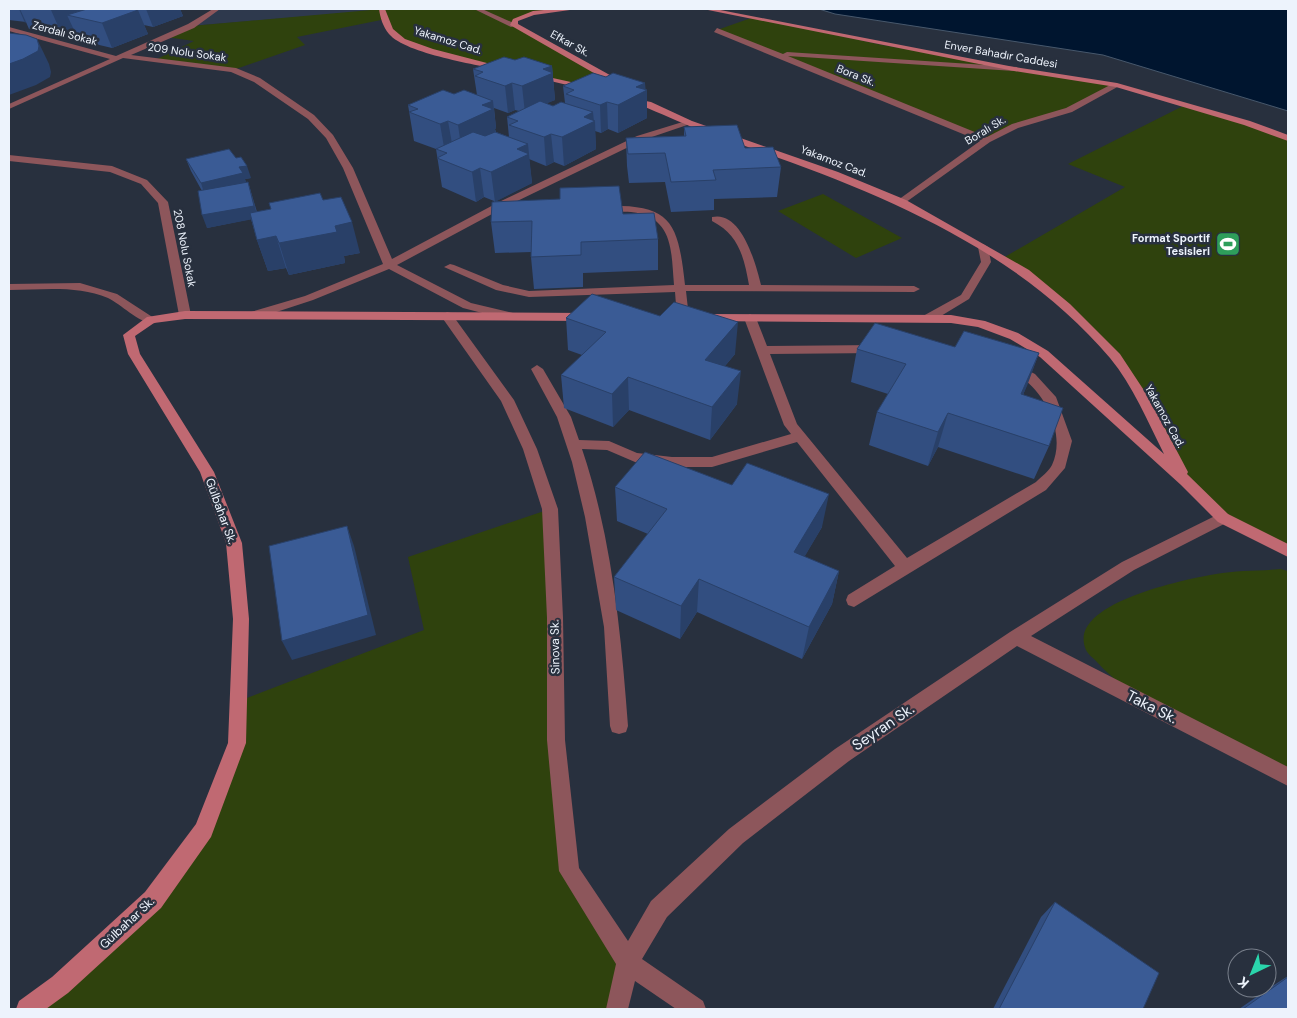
<svg xmlns="http://www.w3.org/2000/svg" width="1297" height="1018" viewBox="0 0 1297 1018" font-family="'DM Sans',sans-serif">
	<style>
		.built { fill: #2e394d }
		.green { fill: #2f420d }
		.water { fill: #00152f; stroke: #47586c }
		.lines { fill: none; stroke-linecap: round; stroke-linejoin: round }
		.lane { fill: #8d565b; fill-rule: evenodd }
		.street { fill: #8d565b; fill-rule: evenodd }
		.secondary { fill: #c06972; fill-rule: evenodd }
		.wall { fill: #324e80; fill-rule: evenodd }
		.shaded-wall { fill: #294068 }
		.building { fill: #3a5b95; stroke: #294068 }
		.labels { text-anchor: middle; stroke-width: 5; stroke-linejoin: round; paint-order: stroke }
		.far-street-label { font-size: 11px; fill: #edf3fc; stroke: #28303e }
		.far-poi-label { font-size: 11px; font-weight: bold; fill: #edf3fc; stroke: #28303e; text-anchor: end }
		.street-label { font-size: 12px; fill: #edf3fc; stroke: #28303e }
		.near-street-label { font-size: 15px; fill: #edf3fc; stroke: #28303e }
	</style>
	<rect width="100%" height="100%" fill="#28303e"/>
	<polygon class="built" points="217,9 382,9 382,10 191,26"/>
	<g class="green">
		<polygon points="382,9 574,9 533,13 516,20 514,25 648,104 451,56 413,44 394,34 386,19 297,37 305,45 233,70 157,59 194,41 166,37 191,26"/>
		<polygon points="754,17 882,45 1117,85 1069,110 1015,126 987,140 717,30"/>
		<polygon points="1185,105 1288,138 1288,551 1223,518 1186,481 1116,357 1066,306 1003,258 1125,187 1068,164"/>
		<polygon points="823,194 902,238 856,258 778,211"/>
		<polygon points="550,509 569,871 628,962 617,1009 27,1009 60,985 204,831 237,743 239,701 424,630 408,557"/>
		<path d="M1280,569L1288,571L1287,776C1226,745 1142,712 1096,661C1093,658 1088,654 1086,650C1065,603 1187,579 1216,574C1236,570 1259,571 1280,569Z"/>
	</g>
	<polygon class="water" points="819,9 1288,9 1288,111 1103,55 835,14"/>
	<g class="lines">
		<g class="lane">
			<path d="M603,206C672,204 678,222 685,285H749C744,257 739,235 712,221V217C742,210 756,265 761,285L914,286L920,289L914,292L686,291L689,318L683,322L677,318L675,292L529,297L496,290L444,267L450,264L454,265L503,285L529,291L674,285C671,251 674,217 631,212C621,211 610,213 599,211L598,209Z"/>
			<path d="M750,314L756,318L767,346L878,345L884,349L878,353L770,354L797,424L907,558L1036,482C1041,477 1049,471 1052,465C1065,437 1049,400 1026,381C1020,375 1012,374 1007,368L1009,365H1017L1035,374L1056,397L1072,441L1065,468L1046,490L854,607L848,605L846,600L848,595L895,566L797,442L712,467H672L635,462L607,450L582,449C612,538 621,633 628,726L626,732L619,734L612,732L610,726L604,627L585,517L572,462L557,417L531,369L537,365L543,369L571,417L579,440L609,441L637,453L672,457H712L791,434L784,425L744,318Z"/>
		</g>
		<g class="street">
			<polygon points="213,9 220,9 194,28 131,55 236,68 260,78 314,115 333,135 353,168 392,259 499,202 637,136 689,120 693,123 643,140 507,206 397,265 471,303 513,313 513,319 509,320 463,308 389,269 313,300 255,319 249,315 251,312 305,296 383,264 343,168 326,138 308,119 254,82 231,72 123,58 9,109 9,104 110,59 9,31 9,27 116,56 188,24"/>
			<polygon points="474,9 482,9 518,25 511,27"/>
			<polygon points="717,28 783,54 787,52 1017,67 1018,69 1014,71 788,56 987,137 1012,124 1066,108 1114,83 1121,85 1072,112 1018,128 990,142 902,205 897,202 898,200 980,141 714,32"/>
			<polygon points="9,155 112,166 147,180 168,202 191,315 189,318 185,319 179,315 158,203 141,184 110,172 9,161"/>
			<polygon points="983,244 988,247 991,262 969,299 931,322 923,322 923,316 961,295 981,262 978,247"/>
			<path d="M80,283L117,294L157,320L155,323C142,326 121,304 108,298C77,285 42,290 9,290V284Z"/>
			<polygon points="447,312 451,313 514,400 537,449 558,509 563,618 565,740 579,868 628,941 651,901 729,829 835,749 1010,632 1122,562 1223,512 1228,514 1231,518 1228,522 1134,570 1031,636 1288,767 1288,786 1017,646 849,761 743,843 667,917 642,959 703,1001 706,1009 676,1009 635,981 628,1009 606,1009 616,964 559,871 547,740 547,618 542,509 523,449 501,401 441,316"/>
		</g>
		<g class="secondary">
			<path d="M379,9H385L393,29L405,39L433,49L510,69L506,71C479,65 406,54 389,34C383,27 380,17 379,9Z"/>
			<polygon points="555,9 577,9 534,15 518,21 518,24 626,84 626,88 620,88 510,25 513,19 533,11"/>
			<polygon points="703,9 715,9 1014,67 1117,83 1250,121 1288,135 1288,141 1244,125 1116,87 1014,71"/>
			<polygon points="530,73 589,86 593,88 589,90 533,77 529,75"/>
			<path d="M625,97L651,102L692,121L838,172L906,200L1029,270L1070,304L1120,354L1149,398L1188,472L1187,474L1228,514L1288,544V557L1218,522L1181,485L1040,357L1010,339L978,327L951,323L700,321V315L704,314L951,315L985,321L1018,333L1048,351L1164,454C1148,422 1133,386 1110,358C1017,248 878,192 745,146C725,139 704,133 685,124C665,116 646,106 625,101Z"/>
			<polygon points="185,311 586,313 592,317 586,321 185,319 154,323 135,336 140,354 214,472 242,543 249,619 246,743 211,837 161,908 68,993 46,1009 16,1009 19,1001 52,977 145,892 196,824 228,743 233,619 226,543 200,472 128,354 123,335 147,317"/>
		</g>
	</g>
	<g class="wall">
		<polygon points="9,9 180,9 183,16 153,27 144,25 148,34 112,48 78,40 74,30 62,35 29,29 26,22 9,20"/>
		<path d="M515,60L552,66L555,100L546,103L553,106L565,103L563,86L606,77L645,83L647,118L618,133L608,129L601,133L595,131L596,149L564,166L554,162L546,166L529,159L532,183L496,201L623,214L658,239V270L583,273V287L534,289L531,257V252L495,253L491,222L494,201L484,197L476,202L442,187L436,149L414,141L408,105L454,94L477,95L473,69ZM494,108L508,113L515,110L519,111L507,117L509,137L496,132L495,129L496,128Z"/>
		<polygon points="684,127 745,148 781,167 777,197 714,199 714,210 671,212 665,182 629,183 627,166 626,138 684,136"/>
		<polygon points="186,159 251,178 245,179 246,183 248,182 257,212 323,200 360,253 344,256 345,263 289,275 286,268 268,271 257,240 251,219 207,228 202,191 191,171"/>
		<polygon points="566,318 735,354 725,366 737,404 710,440 629,410 613,427 564,408 561,375 582,355 568,350"/>
		<polygon points="955,347 1039,353 1023,395 1049,446 1034,479 938,447 928,466 869,445 877,412 888,394 851,382 857,349"/>
		<polygon points="615,487 822,527 804,557 839,571 832,604 802,659 697,612 680,639 616,610 614,577 648,534 617,521"/>
		<polygon points="1055,902 1143,1009 993,1009 1041,917"/>
		<polygon points="1288,976 1288,1009 1239,1009 1274,985"/>
	</g>
	<g class="shaded-wall">
		<polygon points="19,9 20,9 26,22 25,23"/>
		<polygon points="44,9 86,9 67,15 74,30 62,35 51,10"/>
		<polygon points="146,9 180,9 183,16 153,27"/>
		<polygon points="138,10 148,34 112,48 102,23"/>
		<polygon points="37,39 49,64 51,72 50,77 36,85 9,95 9,64"/>
		<polygon points="552,66 555,100 525,113 522,86 543,69"/>
		<polygon points="512,83 515,110 508,113 505,86"/>
		<polygon points="645,83 645,92 647,90 647,118 618,133 618,105 636,87"/>
		<polygon points="493,101 496,128 495,129 496,137 462,153 458,125 482,105"/>
		<polygon points="607,102 608,129 601,133 600,105"/>
		<polygon points="593,112 594,122 595,121 596,149 564,166 562,137 584,117"/>
		<polygon points="448,121 453,149 445,153 440,124"/>
		<polygon points="551,134 554,162 546,166 544,137"/>
		<polygon points="528,144 532,183 495,202 491,172 517,149"/>
		<polygon points="247,166 251,178 245,179 247,186 205,196 201,183 239,167"/>
		<polygon points="480,168 484,197 476,202 472,172"/>
		<polygon points="248,182 258,218 207,228 202,215"/>
		<polygon points="352,222 360,253 344,256 345,263 289,275 279,243 335,226"/>
		<polygon points="276,236 286,268 268,271 257,240"/>
		<polygon points="738,322 735,354 703,392 705,360"/>
		<polygon points="1039,353 1027,386 1008,428 1021,394"/>
		<polygon points="741,371 737,404 710,440 712,407"/>
		<polygon points="628,377 629,410 613,427 612,394"/>
		<polygon points="948,413 938,447 928,466 938,432"/>
		<polygon points="829,494 822,527 788,585 794,552"/>
		<polygon points="347,526 354,546 376,635 292,660 282,641"/>
		<polygon points="839,571 832,604 802,659 809,627"/>
		<polygon points="699,579 697,612 680,639 681,606"/>
	</g>
	<g class="building">
		<polygon points="87,9 135,9 138,10 102,23 67,15"/>
		<polygon points="9,33 26,35 37,39 39,46 38,51 23,59 9,64"/>
		<polygon points="504,57 515,60 524,57 552,66 543,69 553,73 522,86 512,83 505,86 475,76 483,72 473,69"/>
		<polygon points="593,73 606,77 613,73 645,83 636,87 647,90 618,105 607,102 600,105 566,94 574,90 563,86"/>
		<polygon points="443,90 454,94 464,90 493,101 482,105 493,109 458,125 448,121 440,124 409,112 418,109 408,105"/>
		<polygon points="540,101 553,106 561,102 593,112 584,117 595,121 562,137 551,134 544,137 509,125 518,121 507,117"/>
		<polygon points="737,125 745,148 773,147 781,167 713,170 716,180 671,182 665,153 628,154 626,138 686,136 684,127"/>
		<polygon points="473,132 485,136 495,132 528,144 517,149 529,154 491,172 480,168 472,172 437,158 447,153 436,149"/>
		<polygon points="229,149 236,158 241,157 247,166 239,167 243,173 201,183 186,159"/>
		<polygon points="248,182 254,206 202,215 198,191"/>
		<polygon points="619,186 623,214 654,213 658,239 581,242 581,255 531,257 532,221 491,222 492,202 560,199 560,188"/>
		<polygon points="320,193 323,200 341,197 352,222 335,226 337,232 279,243 276,236 257,240 250,213 271,209 269,203"/>
		<polygon points="592,294 660,316 674,302 738,322 705,360 741,371 712,407 628,377 612,394 561,375 606,332 566,318"/>
		<polygon points="875,323 955,347 964,331 1039,353 1021,394 1063,408 1049,446 948,413 938,432 877,412 906,364 857,349"/>
		<polygon points="645,452 732,485 747,463 829,494 794,552 839,571 809,627 699,579 681,606 614,577 667,509 615,487"/>
		<polygon points="347,526 368,615 282,641 269,546"/>
		<polygon points="1055,902 1159,973 1143,1009 999,1009"/>
		<polygon points="1288,977 1288,1009 1243,1009"/>
	</g>
	<defs>
		<symbol id="stadium-square" viewBox="-11 -11 22 22"><rect x="-9" y="-9" width="18" height="18" rx="4" fill="#2e9e5b" stroke="#28303e"/><path d="M0-5a6.5 5 0 1 0 0 10a6.5 5 0 1 0 0-10ZM-3.5-1.8h7v3.6h-7Z" fill="#fff"/></symbol>
	</defs>
	<g fill-rule="evenodd">
		<use href="#stadium-square" x="1214" y="230" width="28" height="28"/>
	</g>
	<g class="labels">
		<g class="far-street-label">
			<text transform="translate(65 33) rotate(15)" y="4">Zerdalı Sokak</text>
			<text transform="translate(448 40) rotate(17)" y="4">Yakamoz Cad.</text>
			<text transform="translate(570 43) rotate(29)" y="4">Efkar Sk.</text>
			<text transform="translate(187 52) rotate(8)" y="4">209 Nolu Sokak</text>
			<text transform="translate(1001 54) rotate(10)" y="4">Enver Bahadır Caddesi</text>
			<text transform="translate(856 75) rotate(22)" y="4">Bora Sk.</text>
			<text transform="translate(985 130) rotate(-31)" y="4">Boralı Sk.</text>
			<text transform="translate(834 161) rotate(21)" y="4">Yakamoz Cad.</text>
			<text transform="translate(185 248) rotate(79)" y="4">208 Nolu Sokak</text>
			<text transform="translate(1165 416) rotate(61)" y="4">Yakamoz Cad.</text>
		</g>
		<g class="far-poi-label">
			<text x="1210" y="242">Format Sportif<tspan x="1210" dy="13">Tesisleri</tspan></text>
		</g>
		<g class="street-label">
			<text transform="translate(221 511) rotate(70)" y="4">Gülbahar Sk.</text>
			<text transform="translate(555 647) rotate(-91)" y="4">Sinova Sk.</text>
			<text transform="translate(127 923) rotate(-43)" y="4">Gülbahar Sk.</text>
		</g>
		<g class="near-street-label">
			<text transform="translate(1152 707) rotate(27)" y="5">Taka Sk.</text>
			<text transform="translate(883 727) rotate(-34)" y="5">Seyran Sk.</text>
		</g>
	</g>
	<rect width="1297" height="1018" fill="none" stroke="#edf3fc" stroke-width="20"/>
	<g transform="translate(1252 973) rotate(223)"><circle r="24" fill="#28303e" stroke="#777e8a"/>
	<path d="M0-4L9 19L0 12L-9 19Z" fill="#2ad5ac"/>
	<text y="-8" font-size="14" font-weight="bold" text-anchor="middle" fill="#edf3fc">K</text>
	</g>
</svg>
